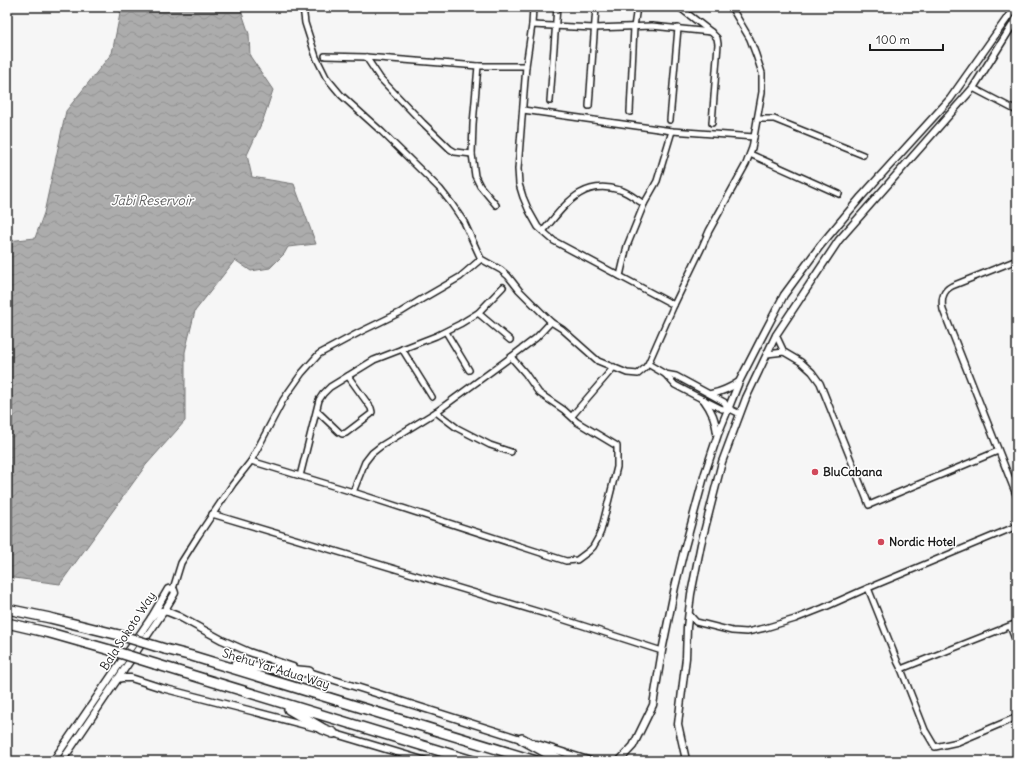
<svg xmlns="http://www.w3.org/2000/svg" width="1024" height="768" viewBox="0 0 1024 768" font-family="Delius,sans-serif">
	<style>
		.water { fill: url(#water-waves); stroke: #727272 }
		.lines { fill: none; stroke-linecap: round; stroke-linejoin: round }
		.minor-casing { stroke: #1c1c1c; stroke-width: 8 }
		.tertiary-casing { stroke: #1c1c1c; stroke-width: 9 }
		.motorway-casing { stroke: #1c1c1c; stroke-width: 12 }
		.minor { stroke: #fff; stroke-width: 5 }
		.tertiary { stroke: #fff; stroke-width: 6 }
		.motorway { stroke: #fff; stroke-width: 9 }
		.motorway-bridge-casing { stroke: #1c1c1c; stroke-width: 12; stroke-linecap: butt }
		.motorway-bridge { stroke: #fff; stroke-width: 9 }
		.poi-dot { fill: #d1495b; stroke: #fff; stroke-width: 1.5 }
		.labels { text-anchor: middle; stroke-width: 3; stroke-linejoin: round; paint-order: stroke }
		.poi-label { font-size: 12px; font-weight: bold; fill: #1c1c1c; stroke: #fff; text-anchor: start }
		.street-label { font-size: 12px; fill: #1c1c1c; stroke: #fff }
		.water-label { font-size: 13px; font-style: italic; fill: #5d5d5d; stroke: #fff }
	</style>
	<defs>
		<pattern id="water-waves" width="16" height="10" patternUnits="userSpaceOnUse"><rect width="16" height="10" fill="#acacac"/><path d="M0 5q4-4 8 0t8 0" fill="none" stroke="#939393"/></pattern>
	</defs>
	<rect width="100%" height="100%" fill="#f6f6f6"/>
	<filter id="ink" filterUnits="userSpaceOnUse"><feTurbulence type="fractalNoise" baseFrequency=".025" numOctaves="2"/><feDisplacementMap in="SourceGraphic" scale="8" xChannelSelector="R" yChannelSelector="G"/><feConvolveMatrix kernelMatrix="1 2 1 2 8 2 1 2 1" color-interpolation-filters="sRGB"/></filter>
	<g filter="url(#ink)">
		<polygon class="water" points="120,7 240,7 249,34 250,56 273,90 263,120 247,155 252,177 294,184 316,244 288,247 284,254 270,268 251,271 235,260 195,311 185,352 185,421 146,465 60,584 7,577 7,243 8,241 35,238 44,213 66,111 112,53 121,9"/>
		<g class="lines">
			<defs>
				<g id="minor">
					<polyline points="303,7 305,23 316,57 326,77 341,95 382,132 440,189 451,203 464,222 481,259 501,270 508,276 519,290 551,322 562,329 598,361 627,373 638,374 645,368 648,364"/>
					<polyline points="533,7 532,25 526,66 518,169 519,184 523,197 529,211 538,227 554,241 674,305"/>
					<polyline points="679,7 711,32 717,38 718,44 712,123"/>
					<polyline points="532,25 594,28 652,26 711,32"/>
					<polyline points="325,56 366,57 478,66 526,66"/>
					<polyline points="366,57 380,78 423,123 450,149 455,152 472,154"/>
					<polyline points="478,66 473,124 472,154 475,176 480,186 496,205"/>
					<polyline points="973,88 1017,111"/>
					<polyline points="550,101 557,7"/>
					<polyline points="589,106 596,7"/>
					<polyline points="523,110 672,131 754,137"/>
					<polyline points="630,112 634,27 637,7"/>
					<polyline points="757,119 774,119 863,155"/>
					<polyline points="670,120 678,28"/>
					<polyline points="750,154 839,194"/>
					<path d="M543,231C565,206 581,178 620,190C628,192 637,200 644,204"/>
					<path d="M1017,260L952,286C942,291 941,300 943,310L1017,497"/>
					<polyline points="620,276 627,246 644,204 657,181 672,131"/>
					<polyline points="478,313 510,340"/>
					<polyline points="446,332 469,370"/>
					<polyline points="776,335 784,352 801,362 812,372 820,383 869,505 998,451"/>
					<polyline points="402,349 432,397"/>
					<polyline points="767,354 784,352"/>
					<polyline points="665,374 675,385 696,396 722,409 728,408 740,414"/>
					<polyline points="728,408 724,402 676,376 665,374 648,364 674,305 702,247 709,231 746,164 752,148 762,92 762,73 756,55 750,39 731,7"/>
					<polyline points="317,411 339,432 342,434 346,433 371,414 372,412 371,408 348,376"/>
					<polyline points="436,412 457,428 490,445 511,452"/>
					<polyline points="572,416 614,367"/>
					<polyline points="251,461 353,492 566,561 577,560 589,551 593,547 598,538 601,531 617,467 617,446 577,422 564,410 539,393 525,373 511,357"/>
					<polyline points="300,476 319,400 323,394 330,387 374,360 436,336 460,324 478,313 503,287"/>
					<polyline points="353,492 365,462 372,453 381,446 436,412 511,357 536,338 551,322"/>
					<polyline points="212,514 559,618 662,651"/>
					<polyline points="868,588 898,663 901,669 925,730 935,747 958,742 1017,717"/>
					<polyline points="173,589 181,563 198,536 233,484 251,461 283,400 302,373 319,354 360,332 401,312 422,299 460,277 481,259"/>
					<polyline points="689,614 696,622 732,631 747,632 765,628 795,619 823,608 861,591 1017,526"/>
					<polyline points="1010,626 1017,644"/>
					<polyline points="901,669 1017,623"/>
				</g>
				<g id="tertiary">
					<path d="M711,394C721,392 730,388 739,382"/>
					<path d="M704,400C712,411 715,419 717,433"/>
					<polyline points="151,618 155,614 161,611 168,612 178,616 222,640 249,652 293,667"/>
					<polyline points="306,671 524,740"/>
					<polyline points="117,679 122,678 131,678 162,688 248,710 317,728"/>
					<polyline points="329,732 426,761"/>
					<polyline points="537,744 591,761"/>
					<path d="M53,761L151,618L168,589C171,588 172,588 174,590L175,593L166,608L62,761"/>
					<polyline points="619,761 633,746 653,705 662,651 675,587 683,554 705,473 718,434 727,412 739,382 761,339 784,295 820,246 861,197 950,99 1015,7"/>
					<polyline points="687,761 686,760 678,724 686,658 687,627 691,594 701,544 722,462 746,398 776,335 839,240 973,88 1017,18"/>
				</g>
				<g id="motorway">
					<polyline points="7,609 50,618 119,635"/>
					<polyline points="7,623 50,633 110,650"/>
					<polyline points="165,649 192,656 536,761"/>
					<polyline points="155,664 473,761"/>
					<polyline points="236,665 309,672"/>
					<polyline points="289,709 323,729 333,733"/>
					<polyline points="522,739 562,761"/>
				</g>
			</defs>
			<use href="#minor" class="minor-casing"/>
			<use href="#tertiary" class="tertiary-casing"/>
			<use href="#motorway" class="motorway-casing"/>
			<use href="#minor" class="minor"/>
			<use href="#tertiary" class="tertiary"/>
			<use href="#motorway" class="motorway"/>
			<defs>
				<g id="motorway-bridge">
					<polyline points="119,635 165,649"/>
					<polyline points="110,650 155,664"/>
				</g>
			</defs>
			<use href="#motorway-bridge" class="motorway-bridge-casing"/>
			<use href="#motorway-bridge" class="motorway-bridge"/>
		</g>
	</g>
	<g class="poi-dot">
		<circle cx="815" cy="472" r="4"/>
		<circle cx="881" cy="542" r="4"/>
	</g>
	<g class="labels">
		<g class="poi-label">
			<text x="823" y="476">BluCabana</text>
			<text x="889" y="546">Nordic Hotel</text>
		</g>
		<g class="street-label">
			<text transform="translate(128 631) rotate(-57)" y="4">Bala Sokoto Way</text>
			<text transform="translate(276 669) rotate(17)" y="4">Shehu Yar'Adua Way</text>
		</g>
		<g class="water-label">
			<text x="152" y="205">Jabi Reservoir</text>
		</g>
	</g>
	<rect width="1024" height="768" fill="none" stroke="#fff" stroke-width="24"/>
	<rect x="12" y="12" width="1000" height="744" fill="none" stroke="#1c1c1c" stroke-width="1.5" filter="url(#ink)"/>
	<path d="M870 44v6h73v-6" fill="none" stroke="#1c1c1c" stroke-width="2"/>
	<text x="876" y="44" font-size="12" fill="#1c1c1c" stroke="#ffffff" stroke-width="3" paint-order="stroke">100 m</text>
</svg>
